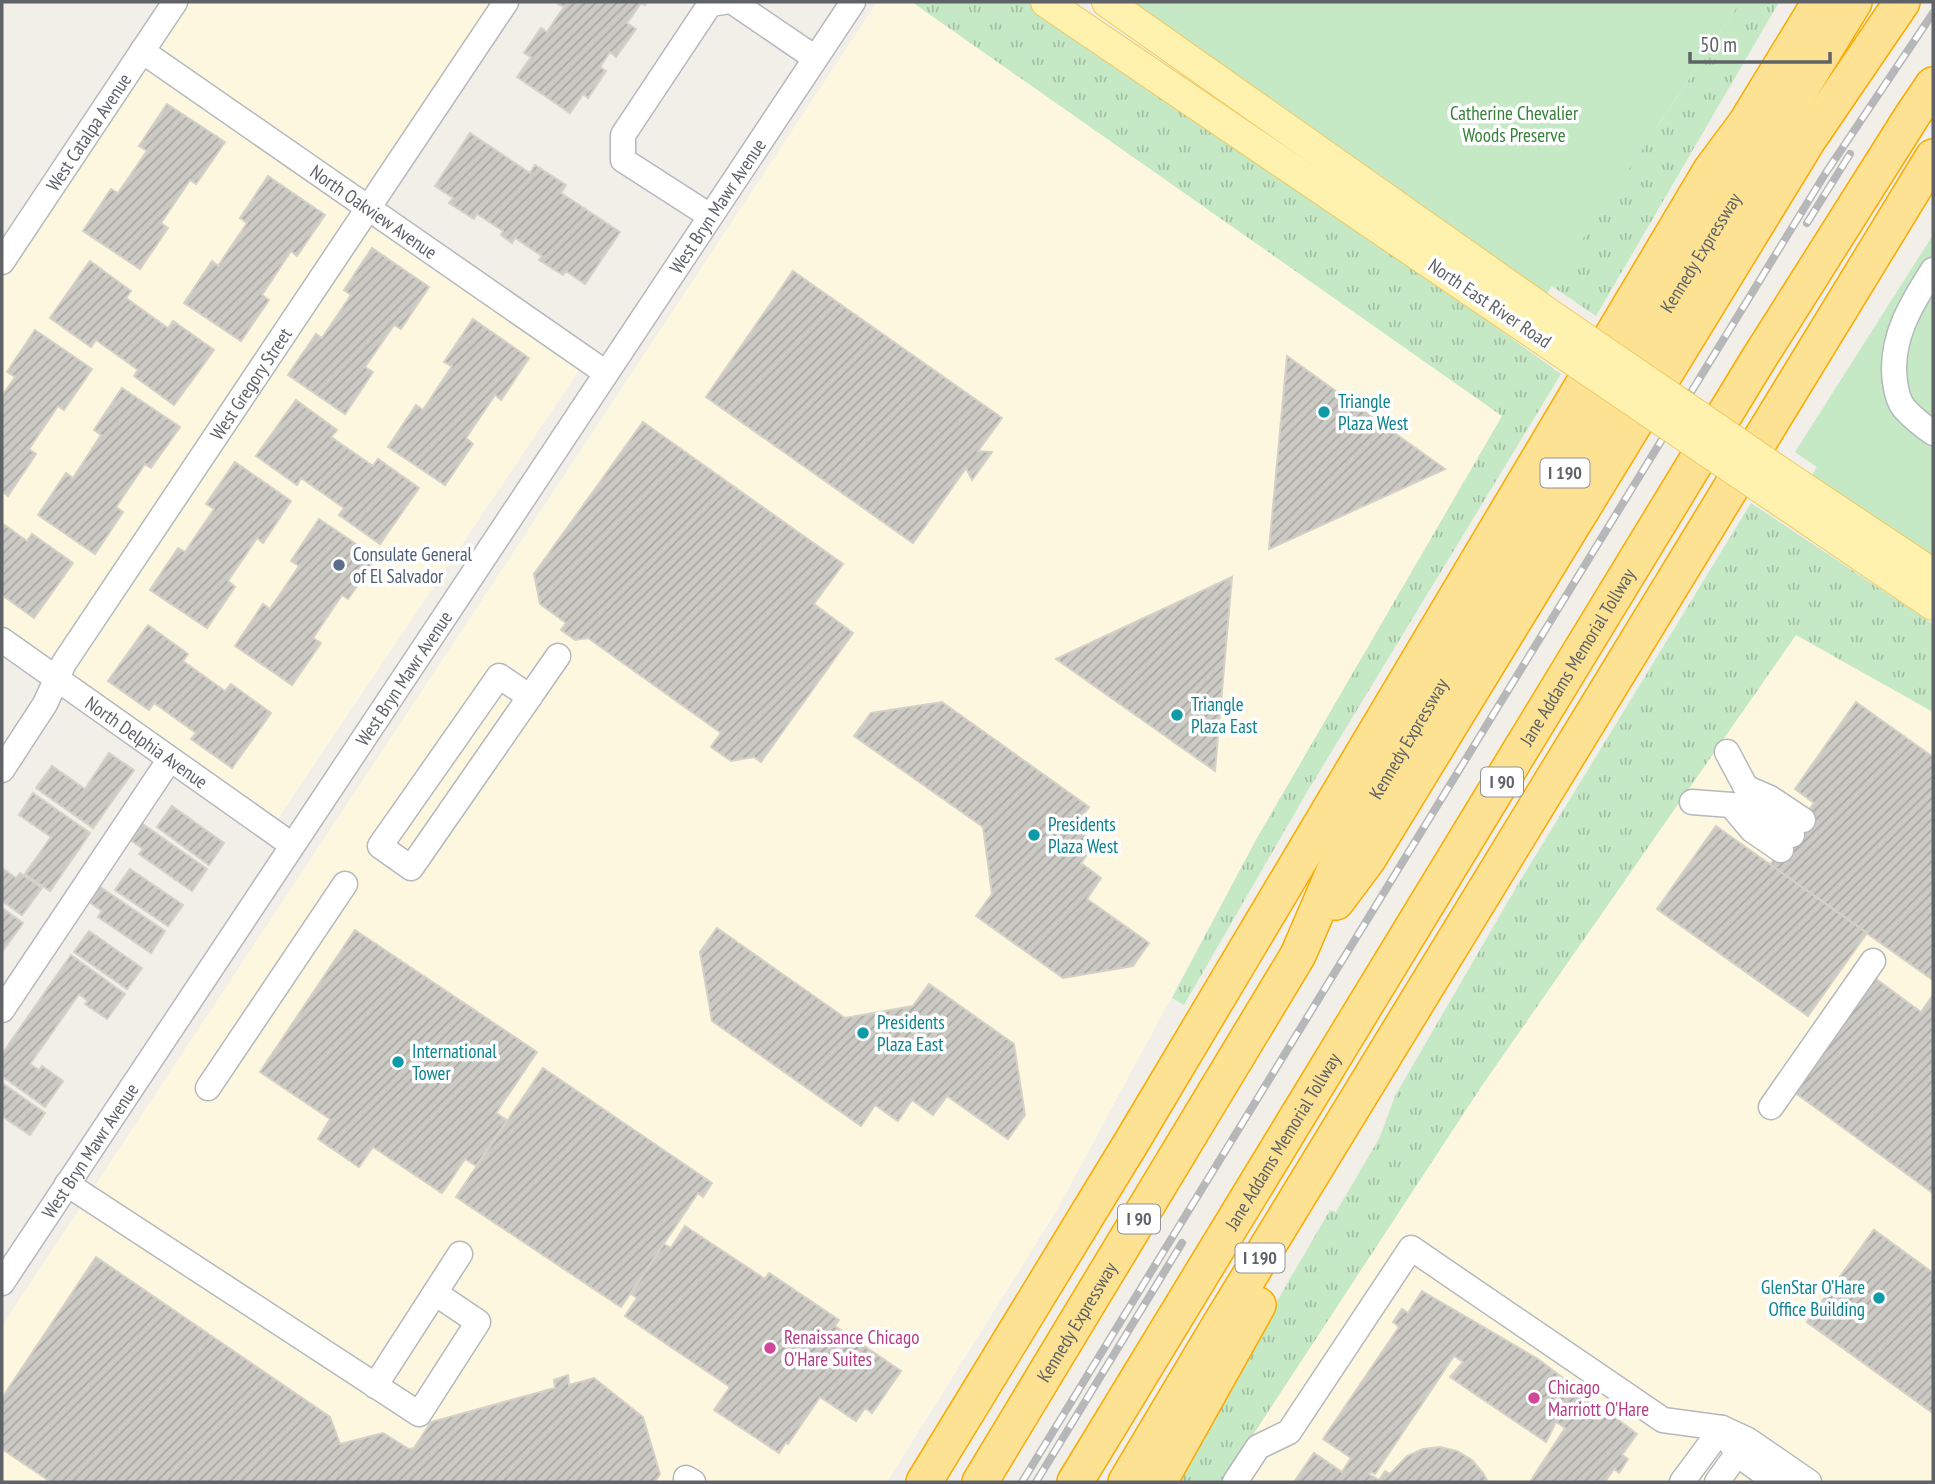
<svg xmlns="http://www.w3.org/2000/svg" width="1935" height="1484" viewBox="0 0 1935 1484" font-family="'PT Sans Narrow',sans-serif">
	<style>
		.commercial { fill: #fef7e0 }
		.grass { fill: url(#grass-tufts) }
		.park { fill: #c5e8c5 }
		.building { fill: url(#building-hatch); stroke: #d6d1c6; stroke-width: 2 }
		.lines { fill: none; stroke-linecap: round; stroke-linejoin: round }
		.minor-casing { stroke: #b5b8bc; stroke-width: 27 }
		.major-casing { stroke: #f2c960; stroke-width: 32 }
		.highway-casing { stroke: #f9ab00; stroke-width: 38 }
		.minor { stroke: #fff; stroke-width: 24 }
		.major { stroke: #fff2af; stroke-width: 30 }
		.highway { stroke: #fde293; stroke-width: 35 }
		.rail-casing { stroke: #b6b7b8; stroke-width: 8 }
		.rail { stroke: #fff; stroke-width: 5; stroke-dasharray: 16; stroke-linecap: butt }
		.major-bridge-casing { stroke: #f2c960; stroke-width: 32; stroke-linecap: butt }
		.major-bridge { stroke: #fff2af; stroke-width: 30 }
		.culture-dot { fill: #0f9aa8; stroke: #fff; stroke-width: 2.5 }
		.service-dot { fill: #5c6f8a; stroke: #fff; stroke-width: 2.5 }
		.hotel-dot { fill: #d1479c; stroke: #fff; stroke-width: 2.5 }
		.labels { text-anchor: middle; stroke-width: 7; stroke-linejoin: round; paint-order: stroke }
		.shield { fill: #fff; stroke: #8f9295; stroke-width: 2 }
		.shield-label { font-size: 18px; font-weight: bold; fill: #5f6368 }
		.park-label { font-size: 19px; fill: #348238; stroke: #fff }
		.street-label { font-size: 19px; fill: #5f6368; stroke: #fff }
		.culture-label { font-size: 19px; fill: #0d838f; stroke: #fff; text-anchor: start }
		.service-label { font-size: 19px; fill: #4e5e75; stroke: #fff; text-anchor: start }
		.hotel-label { font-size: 19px; fill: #b23c85; stroke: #fff; text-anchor: start }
	</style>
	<defs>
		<pattern id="grass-tufts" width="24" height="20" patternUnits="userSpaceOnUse" patternTransform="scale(1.75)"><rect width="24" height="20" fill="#c5e8c5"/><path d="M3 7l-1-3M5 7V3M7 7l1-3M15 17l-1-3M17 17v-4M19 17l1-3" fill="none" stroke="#a3c0a4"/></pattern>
		<pattern id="building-hatch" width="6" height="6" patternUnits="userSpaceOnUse" patternTransform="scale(1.75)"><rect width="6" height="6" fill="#cccac5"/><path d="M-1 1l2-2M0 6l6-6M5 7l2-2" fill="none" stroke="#a9a8a4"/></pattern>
	</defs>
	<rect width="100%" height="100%" fill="#f1efe8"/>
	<g class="commercial">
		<polygon points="178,2 504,2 365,209 586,360 275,823 2,637 2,267"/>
		<polygon points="877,2 912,2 1503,416 1257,838 1057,1210 887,1482 2,1482 2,1326"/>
		<polygon points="1796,634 1933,712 1933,1482 1222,1482 1481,1087"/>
	</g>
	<g class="grass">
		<polygon points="912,2 1029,2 1271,174 1381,244 1561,374 1307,792 1184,1005 1172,998 1257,838 1502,416"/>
		<polygon points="1129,2 1656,129 1740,2 1779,2 1596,316 1552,286 1545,296"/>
		<polygon points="1751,503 1933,624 1933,712 1796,635 1481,1087 1222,1482 1172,1482 1330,1210 1336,1212 1380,1137 1395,1096 1517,886"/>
	</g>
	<g class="park">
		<polygon points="1132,2 1740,2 1545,296"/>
		<polygon points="1933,235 1933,560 1811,477 1817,467 1795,452"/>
	</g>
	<g class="building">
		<polygon points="560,2 647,2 645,5 641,3 627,23 636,29 616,57 610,52 600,67 606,71 588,98 583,94 570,113 517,77 531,57 524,53 541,28 547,32 564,7 558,4"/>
		<polygon points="167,104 225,142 196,184 190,180 161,223 168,228 140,269 83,231 111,189 118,193 147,151 139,146"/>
		<polygon points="470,133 530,173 535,165 566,185 561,193 620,232 585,284 566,271 563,275 539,260 542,256 515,238 512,243 501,235 503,231 477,214 474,219 449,203 453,198 435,186"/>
		<polygon points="268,176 325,215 297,256 291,251 262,295 269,300 241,341 184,303 212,261 218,266 247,223 240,218"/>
		<polygon points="372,248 429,287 401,329 394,325 365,367 373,372 345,414 288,375 316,334 322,338 351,295 344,290"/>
		<polygon points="90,261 131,291 126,298 168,328 173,321 214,350 174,405 134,376 138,370 96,340 91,347 50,318"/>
		<polygon points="793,271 1002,418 978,451 992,452 972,480 966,468 913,543 706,397"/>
		<polygon points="473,319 529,358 501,400 495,395 466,438 473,444 445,485 388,447 416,405 423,410 452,366 444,362"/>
		<polygon points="35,330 92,369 64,410 58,406 29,449 36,454 8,496 2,491 2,396 15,377 7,372"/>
		<polygon points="1287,356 1445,469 1269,549"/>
		<polygon points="122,388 180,427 151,468 145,464 116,507 123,512 95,554 38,515 66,473 73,478 101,435 94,430"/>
		<polygon points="296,400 337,430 331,437 373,466 378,459 419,488 380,544 339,515 344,508 301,478 297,485 256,456"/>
		<polygon points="643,422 843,564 814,604 853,633 761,762 754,757 731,761 711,747 721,733 588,638 575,640 561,630 566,623 540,604 534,574"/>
		<polygon points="235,462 291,501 263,543 257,538 228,581 235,587 207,628 150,590 178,548 185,552 214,509 206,504"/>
		<polygon points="319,519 377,558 348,599 342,595 313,638 321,643 292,685 235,646 263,604 270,609 299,566 291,561"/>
		<polygon points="2,523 27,541 32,534 73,563 34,618 2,595"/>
		<polygon points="1232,577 1215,771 1056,659"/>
		<polygon points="148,625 188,654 183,661 225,691 231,684 271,713 232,768 191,739 196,733 154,703 149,710 108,681"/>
		<polygon points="942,702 1089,807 1074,827 1096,843 1081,863 1101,878 1087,899 1149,943 1133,966 1063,978 976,916 992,894 983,827 854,736 871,713"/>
		<polygon points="1856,702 1933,757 1933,980 1770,865 1814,803 1795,789"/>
		<polygon points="109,753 134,770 93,828 36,788 52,766 85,789"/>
		<polygon points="33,793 90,833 50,891 25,874 51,837 19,815"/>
		<polygon points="172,806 224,843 209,865 157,827"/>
		<polygon points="137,820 207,869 192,891 139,854 143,849 126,837"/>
		<polygon points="1716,826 1867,933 1808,1016 1657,909"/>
		<polygon points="2,868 16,878 20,873 42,888 22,915 2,901"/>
		<polygon points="130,869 183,905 168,926 115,890"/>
		<polygon points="96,884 165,931 151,953 98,917 102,911 86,900"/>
		<polygon points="2,908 23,923 2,952"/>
		<polygon points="717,928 845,1018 913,1006 929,984 1014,1044 1025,1115 1008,1139 947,1096 933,1115 912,1100 898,1121 875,1105 861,1126 712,1021 700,952"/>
		<polygon points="355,930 537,1052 496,1113 507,1120 476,1166 465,1159 442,1193 373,1147 359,1167 318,1139 330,1119 260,1072"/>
		<polygon points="89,931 142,968 127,989 74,952"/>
		<polygon points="71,955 125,994 107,1019 85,1004 88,1001 79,994 30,1064 39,1070 42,1066 63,1081 45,1107 2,1076 2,1054"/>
		<polygon points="1872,976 1921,1012 1933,995 1933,1193 1790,1089"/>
		<polygon points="543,1068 712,1183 703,1197 698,1193 621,1307 456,1197"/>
		<polygon points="2,1083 45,1113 30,1135 3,1117 2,1119"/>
		<polygon points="685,1226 765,1279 769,1273 839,1320 835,1326 901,1371 872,1413 865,1408 856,1421 820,1397 788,1444 786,1442 779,1453 714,1410 730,1387 625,1316 637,1298 631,1294 664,1244 671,1248"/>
		<polygon points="1874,1230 1933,1273 1933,1413 1807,1322"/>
		<polygon points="1874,1230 1933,1273 1933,1413 1807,1322"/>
		<polygon points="96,1257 330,1417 340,1444 383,1433 409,1449 414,1448 431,1422 555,1388 554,1380 568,1375 569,1385 594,1378 643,1417 660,1474 655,1482 51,1482 2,1449 2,1398"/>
		<polygon points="1422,1291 1538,1359 1637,1434 1622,1455 1628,1459 1619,1473 1614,1469 1605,1482 1530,1482 1565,1428 1556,1422 1546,1442 1450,1377 1463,1362 1454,1356 1375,1474 1371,1472 1369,1474 1379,1480 1385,1471 1390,1474 1407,1456 1423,1449 1440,1447 1457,1451 1472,1460 1483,1473 1488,1482 1294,1482 1314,1453 1342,1472 1351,1458 1323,1439 1399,1327 1393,1322 1402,1309 1408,1313"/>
	</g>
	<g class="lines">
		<defs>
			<g id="minor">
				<polyline points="733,2 815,58"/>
				<path id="s1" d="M142,51L606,373"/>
				<polyline points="710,216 623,160 623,135 710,4 724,2"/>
				<path id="s2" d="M2,262L175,2"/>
				<path d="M1933,270C1911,304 1889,340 1895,382C1896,390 1899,402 1904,408C1912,417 1923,426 1933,433"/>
				<path id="s3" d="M2,640L292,845"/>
				<path d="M530,697L499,676L380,846L411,868C460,797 509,727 558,656"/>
				<polyline points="1727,752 1759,812"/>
				<path id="s4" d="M2,770L45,704L64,663L506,2"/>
				<polyline points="1747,788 1770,798 1803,820"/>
				<polyline points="1692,802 1731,805 1759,812 1792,835"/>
				<polyline points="1731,805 1752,830 1781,850"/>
				<polyline points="2,1010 170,759"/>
				<polyline points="208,1088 345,884"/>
				<polyline points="1771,1107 1873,961"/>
				<polyline points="67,1184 419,1414 478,1322 435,1293"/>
				<path id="s5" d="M2,1283L853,2"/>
				<polyline points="375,1386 460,1254"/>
				<polyline points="1722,1428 1737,1454 1776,1482"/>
				<polyline points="686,1478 693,1482"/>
				<polyline points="1235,1482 1258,1447 1289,1432 1411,1248 1663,1420 1722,1428 1748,1440 1809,1482"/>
				<polyline points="1682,1482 1722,1428"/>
				<polyline points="1717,1482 1745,1443"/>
			</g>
			<g id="major">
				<polyline points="1046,2 1542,339"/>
				<polyline points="1107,2 1555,318"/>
				<polyline points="1783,474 1933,574"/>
				<polyline points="1770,494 1933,605"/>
			</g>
			<g id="highway">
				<polyline points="1336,902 1368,859 1808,140 1902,2"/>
				<polyline points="924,1482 1131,1143 1711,170 1746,123 1820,2"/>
				<path id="s6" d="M980,1482L1298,955L1345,846L1556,488L1854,2"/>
				<path id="s7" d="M1075,1482L1756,363L1912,116L1933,85"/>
				<polyline points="1126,1482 1219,1326 1933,157"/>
				<polyline points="1159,1482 1258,1305"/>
			</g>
		</defs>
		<use href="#minor" class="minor-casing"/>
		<use href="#major" class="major-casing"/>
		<use href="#highway" class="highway-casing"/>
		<use href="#minor" class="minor"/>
		<use href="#major" class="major"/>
		<use href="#highway" class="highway"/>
		<defs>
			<g id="rail">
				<polyline points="1807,223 1850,154"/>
				<polyline points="1022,1482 1825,174 1933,13"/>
				<polyline points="1036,1482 1182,1243"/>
			</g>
		</defs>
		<use href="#rail" class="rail-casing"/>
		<use href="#rail" class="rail"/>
		<defs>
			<g id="major-bridge">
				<polyline points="1555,318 1783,474"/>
				<polyline points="1542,339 1770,494"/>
			</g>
		</defs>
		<use href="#major-bridge" class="major-bridge-casing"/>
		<use href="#major-bridge" class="major-bridge"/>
	</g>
	<g class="culture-dot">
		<circle cx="1324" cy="412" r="7"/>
		<circle cx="1177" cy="715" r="7"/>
		<circle cx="1034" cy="835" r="7"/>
		<circle cx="863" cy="1033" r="7"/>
		<circle cx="398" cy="1062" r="7"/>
		<circle cx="1879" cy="1298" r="7"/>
	</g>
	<circle class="service-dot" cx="339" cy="565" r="7"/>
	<g class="hotel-dot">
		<circle cx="770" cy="1348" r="7"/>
		<circle cx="1534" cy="1398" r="7"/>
	</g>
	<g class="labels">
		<g class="shield">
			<rect x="1540.5" y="458.5" width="49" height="29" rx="5"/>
			<rect x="1481" y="767.5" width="42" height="29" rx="5"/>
			<rect x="1118" y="1204.5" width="42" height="29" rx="5"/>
			<rect x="1235.5" y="1243.5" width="49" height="29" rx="5"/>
		</g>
		<g class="shield-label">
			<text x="1565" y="479">I 190</text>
			<text x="1502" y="788">I 90</text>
			<text x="1139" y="1225">I 90</text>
			<text x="1260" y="1264">I 190</text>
		</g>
		<g class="park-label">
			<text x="1514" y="120">Catherine Chevalier<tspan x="1514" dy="22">Woods Preserve</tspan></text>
		</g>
		<g class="street-label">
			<text dy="7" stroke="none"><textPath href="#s2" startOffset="156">West Catalpa Avenue</textPath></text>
			<text dy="7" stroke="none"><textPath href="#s5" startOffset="1293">West Bryn Mawr Avenue</textPath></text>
			<text dy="7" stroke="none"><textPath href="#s1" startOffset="282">North Oakview Avenue</textPath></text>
			<text dy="7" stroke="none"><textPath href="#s6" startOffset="1426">Kennedy Expressway</textPath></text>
			<text transform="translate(1490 303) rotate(34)" y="7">North East River Road</text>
			<text dy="7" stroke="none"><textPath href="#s4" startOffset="460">West Gregory Street</textPath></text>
			<text dy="7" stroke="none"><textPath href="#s7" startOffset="966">Jane Addams Memorial Tollway</textPath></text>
			<text dy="7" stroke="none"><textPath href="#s5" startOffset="726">West Bryn Mawr Avenue</textPath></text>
			<text dy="7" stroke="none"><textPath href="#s6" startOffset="859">Kennedy Expressway</textPath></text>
			<text dy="7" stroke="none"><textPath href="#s3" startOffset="177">North Delphia Avenue</textPath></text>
			<text dy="7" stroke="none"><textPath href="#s7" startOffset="399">Jane Addams Memorial Tollway</textPath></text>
			<text dy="7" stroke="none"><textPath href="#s5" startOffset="159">West Bryn Mawr Avenue</textPath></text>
			<text dy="7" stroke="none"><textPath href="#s6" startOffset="187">Kennedy Expressway</textPath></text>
		</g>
		<g class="culture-label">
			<text x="1338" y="408">Triangle<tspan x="1338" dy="22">Plaza West</tspan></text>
			<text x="1191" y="711">Triangle<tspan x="1191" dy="22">Plaza East</tspan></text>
			<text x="1048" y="831">Presidents<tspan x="1048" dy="22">Plaza West</tspan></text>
			<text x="877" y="1029">Presidents<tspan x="877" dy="22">Plaza East</tspan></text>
			<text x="412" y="1058">International<tspan x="412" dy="22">Tower</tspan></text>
			<text x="1865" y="1294" text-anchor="end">GlenStar O’Hare<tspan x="1865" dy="22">Office Building</tspan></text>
		</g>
		<g class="service-label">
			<text x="353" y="561">Consulate General<tspan x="353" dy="22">of El Salvador</tspan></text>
		</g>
		<g class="hotel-label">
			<text x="784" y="1344">Renaissance Chicago<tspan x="784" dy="22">O'Hare Suites</tspan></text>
			<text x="1548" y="1394">Chicago<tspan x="1548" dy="22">Marriott O'Hare</tspan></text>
		</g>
	</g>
	<rect width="1935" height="1484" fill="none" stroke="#5f6368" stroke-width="7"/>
	<path d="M1690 52v10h140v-10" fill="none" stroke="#5f6368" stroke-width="3.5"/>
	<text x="1700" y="52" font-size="21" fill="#5f6368" stroke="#ffffff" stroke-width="5" paint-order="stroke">50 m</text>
</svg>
